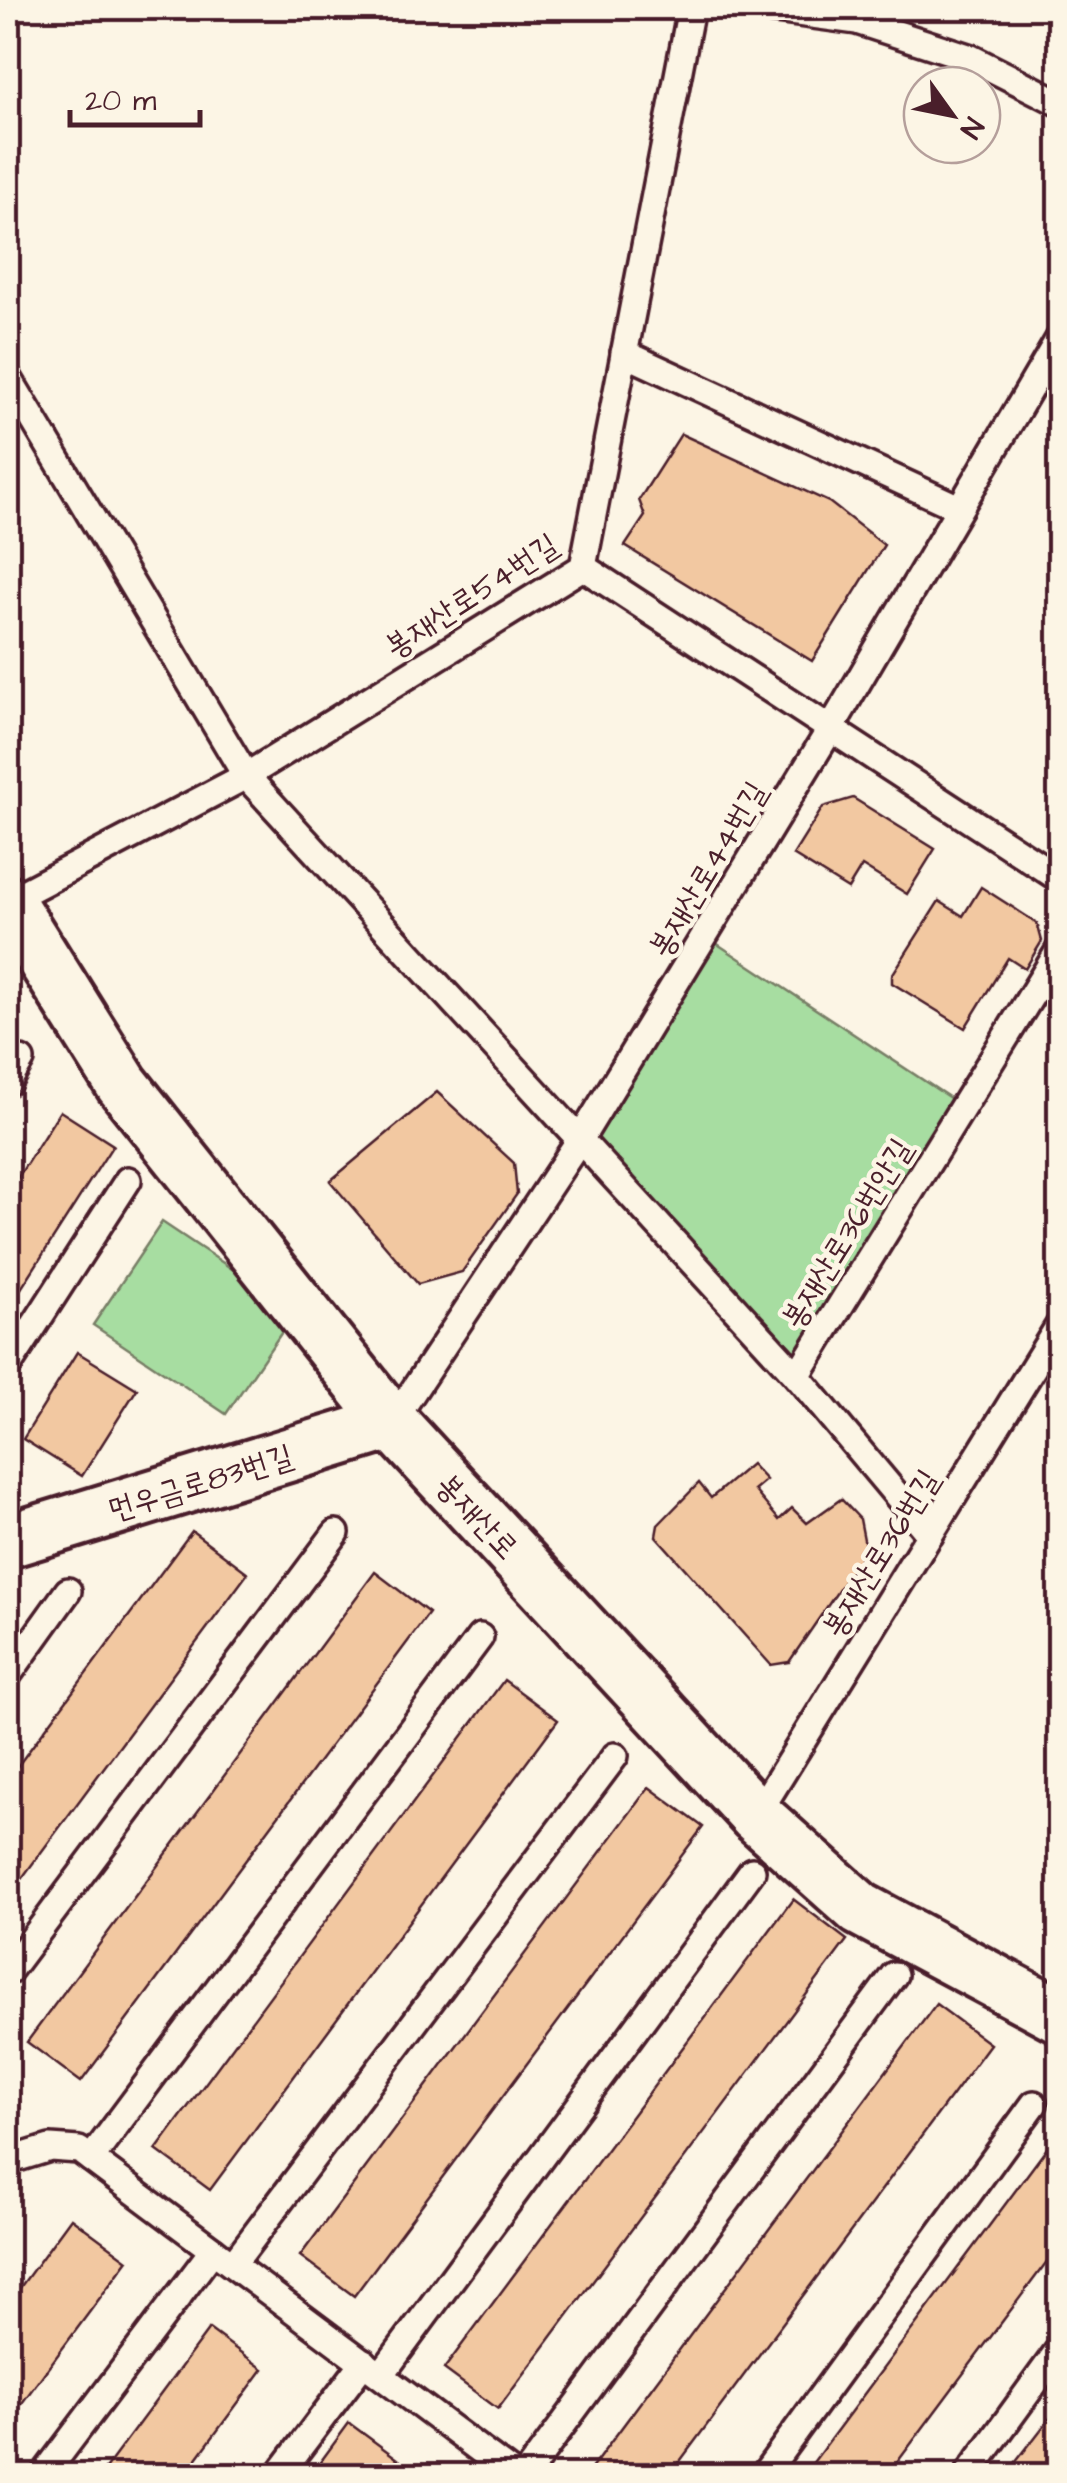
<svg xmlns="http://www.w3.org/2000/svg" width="1067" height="2483" viewBox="0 0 1067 2483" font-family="'Architects Daughter','Poor Story',sans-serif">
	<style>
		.green { fill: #a7dda1; stroke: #787e66; stroke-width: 2.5 }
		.building { fill: #f2c8a1; stroke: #4a1f2b; stroke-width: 2.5 }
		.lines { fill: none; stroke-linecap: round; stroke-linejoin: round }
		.lane-casing { stroke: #4a1f2b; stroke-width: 32 }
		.street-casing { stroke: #4a1f2b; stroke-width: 60 }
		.lane { stroke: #fcf5e5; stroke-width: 25 }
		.street { stroke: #fcf5e5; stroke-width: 52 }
		.labels { text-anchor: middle; stroke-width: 9; stroke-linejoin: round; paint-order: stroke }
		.street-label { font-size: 32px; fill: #4a1f2b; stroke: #fcf5e5 }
	</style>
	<rect width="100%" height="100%" fill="#fcf5e5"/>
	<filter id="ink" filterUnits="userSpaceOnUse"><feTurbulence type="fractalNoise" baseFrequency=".01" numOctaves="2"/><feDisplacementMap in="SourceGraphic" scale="20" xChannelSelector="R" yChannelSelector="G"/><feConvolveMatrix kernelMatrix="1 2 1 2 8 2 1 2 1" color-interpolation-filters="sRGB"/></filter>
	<g filter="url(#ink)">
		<g class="green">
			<polygon points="713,941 956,1102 842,1291 794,1353 592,1141"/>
			<polygon points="162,1222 247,1279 286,1326 226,1414 93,1325"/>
		</g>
		<g class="building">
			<polygon points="681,434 829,502 884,545 812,661 625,546 645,516 639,500"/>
			<polygon points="853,798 935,849 907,894 862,866 848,889 793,855 823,807"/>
			<polygon points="981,887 1037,923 1042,941 1025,969 1008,958 965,1028 892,983 892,975 939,901 963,916"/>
			<polygon points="437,1092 514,1163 517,1194 462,1272 418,1284 330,1181"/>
			<polygon points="60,1111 113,1145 8,1309 8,1193"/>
			<polygon points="77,1352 137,1389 82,1476 23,1439"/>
			<polygon points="751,1464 766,1480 754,1490 779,1520 792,1508 807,1523 841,1499 860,1519 866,1550 789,1662 771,1665 656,1536 658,1525 699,1483 711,1498"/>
			<polygon points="192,1531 248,1573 8,1897 8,1779"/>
			<polygon points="375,1572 429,1613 81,2082 27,2042"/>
			<polygon points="504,1680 558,1720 210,2190 156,2150"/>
			<polygon points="649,1787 703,1827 354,2296 300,2256"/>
			<polygon points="793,1899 847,1940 498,2409 444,2369"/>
			<polygon points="936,2004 990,2044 669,2476 591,2476 588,2473"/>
			<polygon points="1059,2132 1060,2244 887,2476 803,2476"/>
			<polygon points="71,2218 128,2260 8,2422 8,2304"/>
			<polygon points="209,2329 263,2369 184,2476 100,2476"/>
			<polygon points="1060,2405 1060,2476 1005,2476"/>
			<polygon points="349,2423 406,2465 398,2476 310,2476"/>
		</g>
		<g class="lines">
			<defs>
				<g id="lane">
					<polyline points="760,8 857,21 971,58 1060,103"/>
					<polyline points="624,353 959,508"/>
					<polyline points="8,377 246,776 797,1376 930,1535"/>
					<polyline points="583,567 1060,879"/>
					<polyline points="8,901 246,776 583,567 691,8"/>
					<polyline points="8,1082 21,1060"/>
					<polyline points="8,1366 128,1180"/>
					<polyline points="797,1376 1060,949"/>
					<polyline points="392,1423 581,1138 831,728 1060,337"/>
					<polyline points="8,1675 68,1591"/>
					<polyline points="756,1816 1060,1324"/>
					<polyline points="8,1972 336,1533"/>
					<polyline points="91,2159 480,1637"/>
					<polyline points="8,2161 50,2148 79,2150 515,2476"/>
					<polyline points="233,2264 615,1756"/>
					<polyline points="381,2375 752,1871"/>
					<polyline points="43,2476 213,2250"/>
					<polyline points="278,2476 364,2362"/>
					<polyline points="525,2476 894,1975"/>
					<polyline points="763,2476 1034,2104"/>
					<polyline points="967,2476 1060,2348"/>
				</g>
				<g id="street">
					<polyline points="8,902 122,1084 392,1423 756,1816 860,1909 1060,2016"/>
					<polyline points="8,1541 392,1423"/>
				</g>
			</defs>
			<use href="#lane" class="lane-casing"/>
			<use href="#street" class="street-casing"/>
			<use href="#lane" class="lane"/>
			<use href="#street" class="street"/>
		</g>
	</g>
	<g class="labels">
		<g class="street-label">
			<text transform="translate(471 595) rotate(-33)" y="11">봉재산로54번길</text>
			<text transform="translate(707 869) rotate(-59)" y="11">봉재산로44번길</text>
			<text transform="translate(846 1233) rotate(-58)" y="11">봉재산로36번안길</text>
			<text transform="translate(200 1482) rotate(-17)" y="11">먼우금로83번길</text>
			<text transform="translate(478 1516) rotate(47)" y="11">봉재산로</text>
			<text transform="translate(880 1553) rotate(-58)" y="11">봉재산로36번길</text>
		</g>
	</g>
	<rect width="1067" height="2483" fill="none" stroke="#fcf5e5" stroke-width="40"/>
	<rect x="20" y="20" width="1027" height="2443" fill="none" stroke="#4a1f2b" stroke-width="4" filter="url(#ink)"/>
	<g transform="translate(952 115) rotate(123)"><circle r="48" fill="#fcf5e5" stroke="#b59f9b" stroke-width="2.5"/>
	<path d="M0-8L18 38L0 25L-18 38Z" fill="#4a1f2b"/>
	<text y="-15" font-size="28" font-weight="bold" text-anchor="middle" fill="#4a1f2b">N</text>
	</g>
	<path d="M70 110v15h130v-15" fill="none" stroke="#4a1f2b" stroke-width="5"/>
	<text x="85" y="110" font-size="30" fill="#4a1f2b" stroke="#fcf5e5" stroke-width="8" paint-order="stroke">20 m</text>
</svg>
